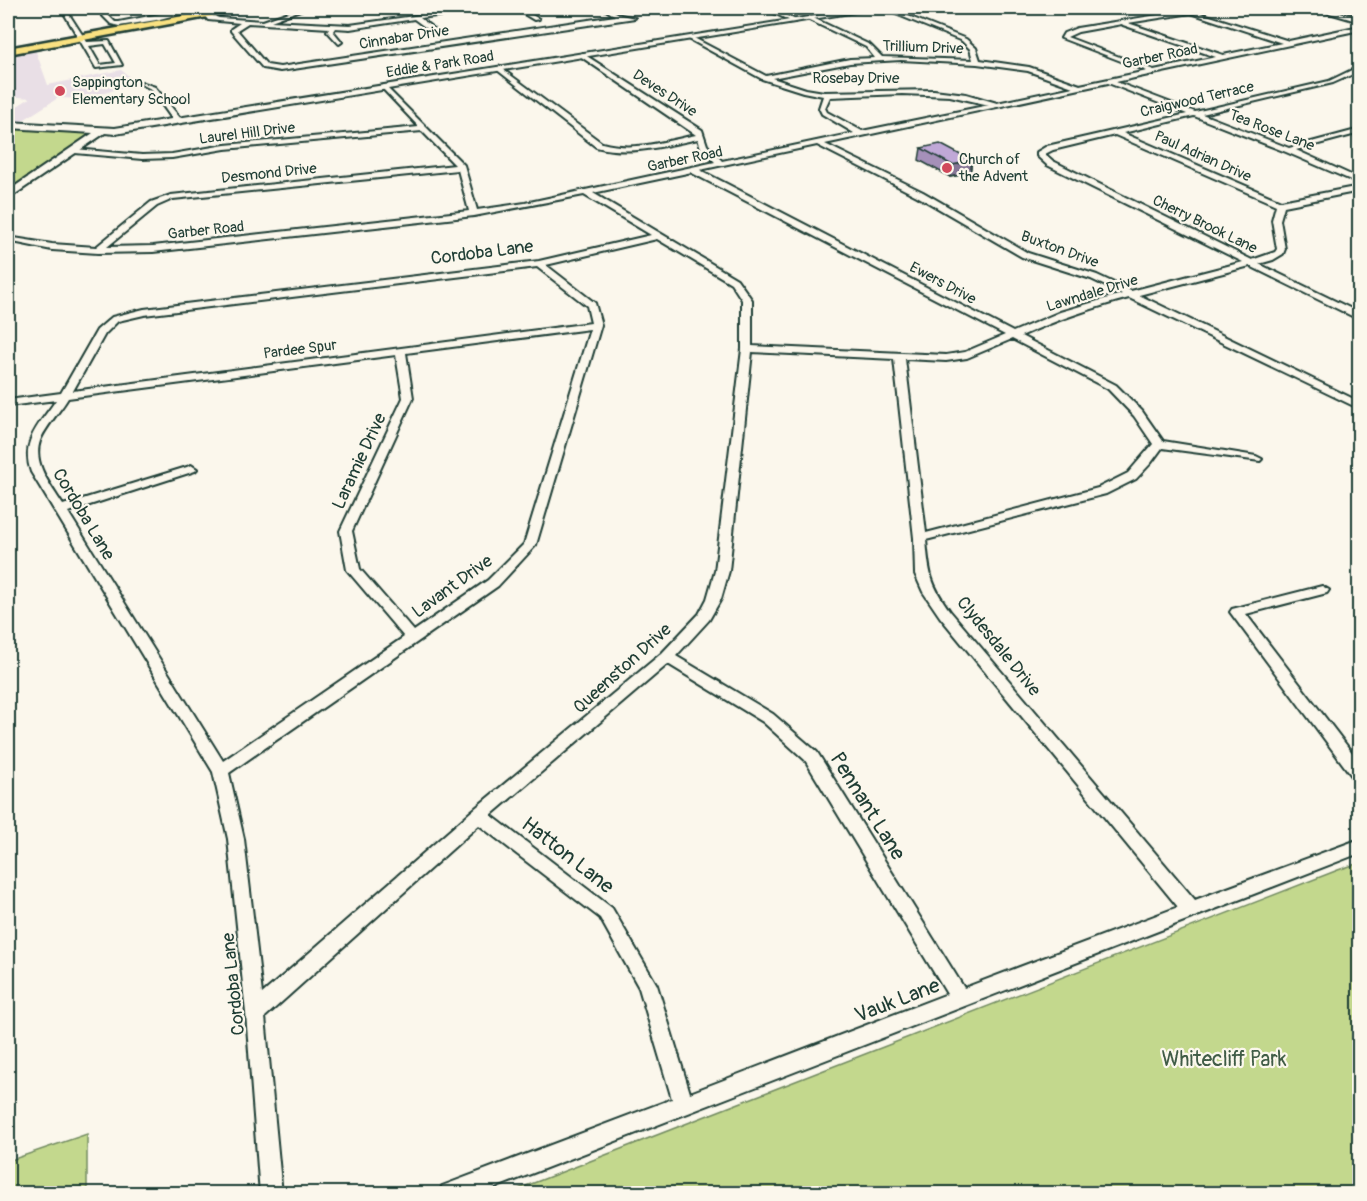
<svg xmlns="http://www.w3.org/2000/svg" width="1367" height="1201" viewBox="0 0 1367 1201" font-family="Pangolin,sans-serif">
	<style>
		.built { fill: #e9dfe6 }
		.green { fill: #c3d88d; stroke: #718a60; stroke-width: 1.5 }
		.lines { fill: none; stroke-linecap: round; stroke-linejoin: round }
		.minor-casing { stroke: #1f3d34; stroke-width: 4 }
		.tertiary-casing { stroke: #1f3d34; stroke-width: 4 }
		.secondary-casing { stroke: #1f3d34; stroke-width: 4 }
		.primary-casing { stroke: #1f3d34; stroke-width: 5 }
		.minor { fill: #fbf7ec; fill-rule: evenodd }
		.tertiary { fill: #fbf7ec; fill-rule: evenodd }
		.secondary { fill: #fbf7ec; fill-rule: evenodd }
		.primary { fill: #f9e181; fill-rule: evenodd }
		.wall { fill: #a590b9; stroke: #1f3d34; stroke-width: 1.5 }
		.shaded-wall { fill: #867696; stroke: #1f3d34; stroke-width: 1.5 }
		.building { fill: #c0a8d7; stroke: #1f3d34; stroke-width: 1.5 }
		.poi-dot { fill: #d1495b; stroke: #fbf7ec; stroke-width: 2 }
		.labels { text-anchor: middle; stroke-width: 4.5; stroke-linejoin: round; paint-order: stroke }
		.far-street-label { font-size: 15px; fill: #1f3d34; stroke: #fbf7ec }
		.far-poi-label { font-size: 15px; fill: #1f3d34; stroke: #fbf7ec; text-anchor: start }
		.street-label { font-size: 18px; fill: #1f3d34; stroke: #fbf7ec }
		.near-street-label { font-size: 21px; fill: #1f3d34; stroke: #fbf7ec }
		.near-park-label { font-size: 21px; fill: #405c46; stroke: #fbf7ec }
	</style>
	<rect width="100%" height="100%" fill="#fbf7ec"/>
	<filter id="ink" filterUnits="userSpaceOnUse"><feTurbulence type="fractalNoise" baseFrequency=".0167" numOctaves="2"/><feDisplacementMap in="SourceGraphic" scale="12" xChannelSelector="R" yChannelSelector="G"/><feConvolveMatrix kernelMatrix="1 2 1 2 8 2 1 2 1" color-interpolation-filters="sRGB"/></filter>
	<g filter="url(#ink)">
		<polygon class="built" points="35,49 48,85 121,70 135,81 130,85 86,99 58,98 17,124 8,123 8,112 30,98 8,96 8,54"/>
		<g class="green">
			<polygon points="8,126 80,131 87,133 89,136 8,193"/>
			<polygon points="1359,863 1359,1193 508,1193 1338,870"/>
			<polygon points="87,1134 87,1193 8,1193 8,1161"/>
		</g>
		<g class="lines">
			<defs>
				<g id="minor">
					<path d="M61,8H65L87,42L109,41L122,65L96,68ZM105,44L116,63L100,65L89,46Z"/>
					<polygon points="156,8 171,11 191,8 217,14 215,17 210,15 219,18 263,21 300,8 306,8 271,21 350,25 471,8 453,14 420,18 439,33 437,36 414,19 350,29 335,28 333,31 342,42 339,44 327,31 329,28 248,23 237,30 267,65 280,67 615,16 603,8 608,8 621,15 635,18 280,71 263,68 231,31 231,29 240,23 208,20 203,14 190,11 156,20 119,26 111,24 101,14 106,13 115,22 119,22 165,13"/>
					<polygon points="514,8 520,8 539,19 534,20"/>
					<polygon points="763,8 770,8 798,21 793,22"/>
					<path d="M881,8H888L966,39L976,48L980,60L1029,67L1080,85L1147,71L1061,38L1064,33L1077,28L1201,8H1211L1197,12L1289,41L1360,26V30L1116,82L1195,112L1329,81L1360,66V71L1333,83L1202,114L1289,148L1360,129V133L1296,150L1360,179V184L1286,152L1194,116L1123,133L1281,201L1360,186V191L1284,206L1280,220L1285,249L1283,254L1273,260L1259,264L1360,313V320L1250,266L1139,295L1360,402V409L1129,298C1092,308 1056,320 1021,336L1116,385L1142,411L1163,441L1256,456L1262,459L1260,461L1162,448L1151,463L1136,479L1106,494L926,540C929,574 930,583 950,611L1195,900L1360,839V853L479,1194H440L442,1186L450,1183L672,1099L639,988L600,918L479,825L265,1017L282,1194H260L246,1013L228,839L213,772L31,472C20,441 40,424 56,400L8,406V400L61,393L97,330L112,317L144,309L539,261L651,235L584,195L474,216L153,252L98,253L52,250L8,241V237L52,244L96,247L151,202L171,195L455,165L422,131L225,149L172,158L142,159L75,153L71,151L75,149L142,155L172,154L225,145L419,127L382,88L384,85L464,165L477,210L525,203L715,162L701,148L698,139C663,146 632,156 596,147L496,69L501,68L602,143C634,152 665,141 696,135L580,56L582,53L702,130L707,145L722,161L854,133L822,114L819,108L823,96L803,92L762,79L687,38L692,37L766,76L850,59L875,58L866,47L807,19L809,16L870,45L882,57L973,60L970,49L962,41ZM1191,13L1282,43L1223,55L1128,23ZM1122,24L1123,25L1216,57L1154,70L1067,37L1078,32ZM901,60L977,64L1028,71L1073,87L997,103L966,94L934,90L824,92L806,89L772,78L850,63ZM1108,83L1187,114L1047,146L1037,152V156L1047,165L1243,262L1131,291L1097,275L1028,253L923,192L825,144ZM902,94L950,96L989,105L862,131L827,112L825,108L830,97ZM1115,135L1276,205L1272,220L1277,249L1275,252L1252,260L1053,161L1045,154L1053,150ZM817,145L917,196L1022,257L1091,279L1122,294L1060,312L1013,332L700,170ZM458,170L469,211L153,246L107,247L157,206L173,199ZM692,172V173L1005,335L965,352L946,355L752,346V300L737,279L593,193ZM657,239L731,283L742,300V349L715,571L707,599L699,614L662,653L473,810L262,994L244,839L229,773L498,586L536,545L601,325L595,303L546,265ZM537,267L587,306L591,323L73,391L105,334L118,321L144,315ZM590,329L524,544L488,580L414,631L360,569L352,531L413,398L406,353ZM1012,339L1108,389L1134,416L1153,444L1128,473L1098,488L926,533L905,359L946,361L967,358ZM752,352L894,359L914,538L915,574L923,592L940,617L1178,907L964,988L817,752L773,714L676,656L709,620L721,599L729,571ZM396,355L403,398L340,531L347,570L404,637L223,761L68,512L195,471L197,469L191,465L187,467L63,505C52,487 32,464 40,441C44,429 61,410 68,398ZM668,664L763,722L805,760L947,994L690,1093L657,985L612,908L491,815Z"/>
					<polygon points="141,82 155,87 181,119 181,123 175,123 151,89 141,84"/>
					<polygon points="1322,586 1329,590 1327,593 1246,614 1360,763 1360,781 1354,779 1230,612 1232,609"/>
				</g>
				<polygon id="tertiary" points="865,8 880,8 115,134 105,133 8,199 8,191 93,133 8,128 8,122 115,128"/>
				<polygon id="secondary" points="1312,8 1323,8 1360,17 1360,22"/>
				<polygon id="primary" points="227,8 245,8 240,11 8,54 8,48"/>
			</defs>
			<use href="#minor" class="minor-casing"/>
			<use href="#tertiary" class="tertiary-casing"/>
			<use href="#secondary" class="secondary-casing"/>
			<use href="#primary" class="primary-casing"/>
			<use href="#minor" class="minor"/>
			<use href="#tertiary" class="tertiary"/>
			<use href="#secondary" class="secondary"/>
			<use href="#primary" class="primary"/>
		</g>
		<polygon class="wall" points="921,148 972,161 970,173 950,177 919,160"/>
		<polygon class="shaded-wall" points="972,161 970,173 950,177 952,165"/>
		<polygon class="building" points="940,144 972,161 952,165 921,148"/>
	</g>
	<g class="poi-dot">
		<circle cx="60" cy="91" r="6"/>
		<circle cx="947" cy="168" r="6"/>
	</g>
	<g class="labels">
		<g class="far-street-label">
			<text transform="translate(404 37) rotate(-9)" y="5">Cinnabar Drive</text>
			<text transform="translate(923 47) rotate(2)" y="5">Trillium Drive</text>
			<text transform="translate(1160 56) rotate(-12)" y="5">Garber Road</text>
			<text transform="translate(440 64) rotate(-9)" y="5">Eddie &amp; Park Road</text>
			<text x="856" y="83">Rosebay Drive</text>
			<text transform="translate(665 93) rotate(33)" y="5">Deves Drive</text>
			<text transform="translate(1197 99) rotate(-13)" y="5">Craigwood Terrace</text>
			<text transform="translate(1272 130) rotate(21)" y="5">Tea Rose Lane</text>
			<text transform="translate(247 133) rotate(-7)" y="5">Laurel Hill Drive</text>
			<text transform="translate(1203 156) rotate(24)" y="5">Paul Adrian Drive</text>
			<text transform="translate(685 159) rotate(-12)" y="5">Garber Road</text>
			<text transform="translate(269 173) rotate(-6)" y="5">Desmond Drive</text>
			<text transform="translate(1205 224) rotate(26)" y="5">Cherry Brook Lane</text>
			<text transform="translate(206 230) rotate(-6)" y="5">Garber Road</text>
			<text transform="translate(1060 249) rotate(20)" y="5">Buxton Drive</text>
			<text transform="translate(943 283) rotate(28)" y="5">Ewers Drive</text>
			<text transform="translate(1092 293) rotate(-17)" y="5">Lawndale Drive</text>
			<text transform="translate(300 349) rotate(-7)" y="5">Pardee Spur</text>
		</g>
		<g class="far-poi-label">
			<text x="72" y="87">Sappington<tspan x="72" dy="17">Elementary School</tspan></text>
			<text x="959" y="164">Church of<tspan x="959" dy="17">the Advent</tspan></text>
		</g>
		<g class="street-label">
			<text transform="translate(482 252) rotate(-7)" y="6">Cordoba Lane</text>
			<text transform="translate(359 461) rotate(-65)" y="6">Laramie Drive</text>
			<text transform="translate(84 514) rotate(59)" y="6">Cordoba Lane</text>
			<text transform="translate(452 586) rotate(-36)" y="6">Lavant Drive</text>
			<text transform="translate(999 646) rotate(51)" y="6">Clydesdale Drive</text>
			<text transform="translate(622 668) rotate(-42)" y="6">Queenston Drive</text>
			<text transform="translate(233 984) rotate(-96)" y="6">Cordoba Lane</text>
		</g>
		<g class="near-street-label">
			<text transform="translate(868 806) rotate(58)" y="7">Pennant Lane</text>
			<text transform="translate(568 855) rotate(38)" y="7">Hatton Lane</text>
			<text transform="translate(897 1000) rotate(-21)" y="7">Vauk Lane</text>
		</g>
		<g class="near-park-label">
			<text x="1224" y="1066">Whitecliff Park</text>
		</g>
	</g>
	<rect width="1367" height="1201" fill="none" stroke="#fbf7ec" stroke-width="30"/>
	<rect x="15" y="15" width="1337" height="1171" fill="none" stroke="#1f3d34" stroke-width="2" filter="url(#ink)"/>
</svg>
